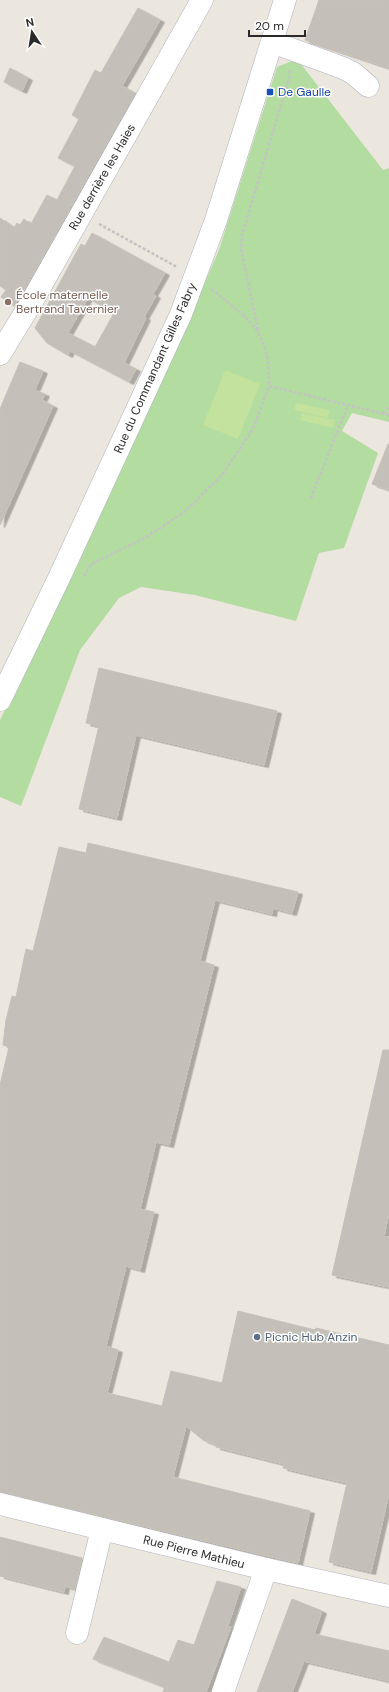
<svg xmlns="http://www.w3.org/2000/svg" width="389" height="1692" viewBox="0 0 389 1692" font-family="'DM Sans',sans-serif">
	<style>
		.green { fill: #b2dca0 }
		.pitch { fill: #c2e29d }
		.building { fill: #c4c0b9; stroke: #c6c2b8; fill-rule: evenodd; filter: url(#shadow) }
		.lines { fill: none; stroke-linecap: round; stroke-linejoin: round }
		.minor-casing { stroke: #b1b3bc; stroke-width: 23 }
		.path { stroke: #c3c3c3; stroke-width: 2.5; stroke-dasharray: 3 2; stroke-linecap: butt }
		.minor { stroke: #fff; stroke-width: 22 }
		.transit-dot { fill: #1a4fb4; stroke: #fff; stroke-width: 1.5 }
		.education-dot { fill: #8d6e63; stroke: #fff; stroke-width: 1.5 }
		.service-dot { fill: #5c6f8a; stroke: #fff; stroke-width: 1.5 }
		.labels { text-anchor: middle; stroke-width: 3; stroke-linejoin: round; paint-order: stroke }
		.transit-label { font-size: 12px; fill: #164399; stroke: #fff; text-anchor: start }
		.street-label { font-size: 12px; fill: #2a2a2a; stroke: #fff }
		.education-label { font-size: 12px; fill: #785e54; stroke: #fff; text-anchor: start }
		.service-label { font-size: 12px; fill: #4e5e75; stroke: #fff; text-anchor: start }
	</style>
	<defs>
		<filter id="shadow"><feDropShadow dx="4.5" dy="2.5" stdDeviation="0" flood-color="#0004"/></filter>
	</defs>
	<rect width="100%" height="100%" fill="#ebe6de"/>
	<polygon class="green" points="297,59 383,170 389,168 389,422 352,413 342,431 378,453 344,548 319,553 296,621 195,595 141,587 119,598 80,650 21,806 0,797 0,720 79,562 195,305 219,250 277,67"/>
	<g class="pitch">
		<polygon points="225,370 260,384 238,439 203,425"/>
		<polygon points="296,403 330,410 328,418 294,410"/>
		<polygon points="302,413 335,420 333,428 300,420"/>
	</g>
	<g class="building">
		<polygon points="319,0 389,0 389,68 305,40"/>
		<polygon points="138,8 160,20 122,86 135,93 20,297 14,306 1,297 6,290 0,286 0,218 14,228 17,223 20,225 24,219 31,224 47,195 57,200 75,166 58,158 79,119 72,115 95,70 101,73"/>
		<polygon points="10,68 28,78 22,91 4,82"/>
		<path d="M92,233L165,273L153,294L156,296L144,317L146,318L124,363L136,369L129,382L70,351L68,355L47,343L35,328L81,244L85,246ZM88,298L114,313L95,347L68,333Z"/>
		<polygon points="20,362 43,371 35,390 45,394 42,400 53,406 0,525 0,409"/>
		<polygon points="388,444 389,444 389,490 372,484"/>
		<polygon points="99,668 277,711 264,765 136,735 117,818 79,809 99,726 86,723"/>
		<polygon points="88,843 298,892 292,913 273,908 272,914 215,900 200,961 214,965 169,1145 156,1142 140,1209 154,1212 140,1270 126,1266 106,1346 118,1350 107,1393 162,1406 171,1371 222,1383 238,1311 315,1330 316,1328 389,1345 389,1493 371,1572 329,1562 347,1483 283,1468 284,1464 216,1447 216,1445 203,1440 186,1426 173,1477 310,1511 298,1563 0,1492 0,1085 9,1047 3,1045 6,1020 12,996 16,997 26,949 33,951 59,847 86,853"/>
		<polygon points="383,1050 389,1050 389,1212 384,1237 389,1237 389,1287 332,1275"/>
		<polygon points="0,1537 82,1558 75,1589 65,1586 64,1592 0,1576"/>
		<polygon points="217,1581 241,1587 228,1626 231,1627 206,1692 163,1692 165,1687 93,1659 104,1637 169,1662 178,1640 194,1645"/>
		<polygon points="292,1599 322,1611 314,1634 389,1651 389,1681 304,1661 292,1692 257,1692"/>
	</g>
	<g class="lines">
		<defs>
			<g id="minor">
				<polyline points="272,42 343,68 353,73 368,86"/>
				<polyline points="0,354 31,303 202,0"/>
				<polyline points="0,700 59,578 181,314 216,220 285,0"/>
				<polyline points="0,1504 266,1569 389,1596"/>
				<polyline points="77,1633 102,1529"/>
				<polyline points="223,1692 266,1569"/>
			</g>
		</defs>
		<use href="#minor" class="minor-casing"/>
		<g class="path">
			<polyline points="99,224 177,267"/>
			<path d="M211,289C251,320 270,332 269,386L389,415"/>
			<polyline points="258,330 241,249 242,235 290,75 290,70"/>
			<polyline points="383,413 389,407"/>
			<polyline points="311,498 348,405"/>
			<polyline points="84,576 91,564 143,539 183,513 222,475 253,429 269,386"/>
		</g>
		<use href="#minor" class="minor"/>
	</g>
	<rect class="transit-dot" x="266" y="88" width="8" height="8" rx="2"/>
	<circle class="education-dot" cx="8" cy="302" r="4"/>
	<circle class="service-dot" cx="257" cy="1337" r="4"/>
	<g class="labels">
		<g class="transit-label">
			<text x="278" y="96">De Gaulle</text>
		</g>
		<g class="street-label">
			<text transform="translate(102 177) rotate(-60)" y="4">Rue derrière les Haies</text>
			<text transform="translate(155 368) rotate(-66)" y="4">Rue du Commandant Gilles Fabry</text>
			<text transform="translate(194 1552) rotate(14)" y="4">Rue Pierre Mathieu</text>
		</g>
		<g class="education-label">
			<text x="16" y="299">École maternelle<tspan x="16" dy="14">Bertrand Tavernier</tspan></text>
		</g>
		<g class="service-label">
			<text x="265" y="1341">Picnic Hub Anzin</text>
		</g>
	</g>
	<g transform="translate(32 32) rotate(348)" stroke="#ffffff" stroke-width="3" paint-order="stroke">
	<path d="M0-3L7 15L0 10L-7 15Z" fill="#2a2a2a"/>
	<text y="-6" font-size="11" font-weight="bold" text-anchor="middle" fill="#2a2a2a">N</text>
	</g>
	<path d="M249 30v6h56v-6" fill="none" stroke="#2a2a2a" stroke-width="2"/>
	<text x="255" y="30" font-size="12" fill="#2a2a2a" stroke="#ffffff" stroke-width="3" paint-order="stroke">20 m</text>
</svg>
